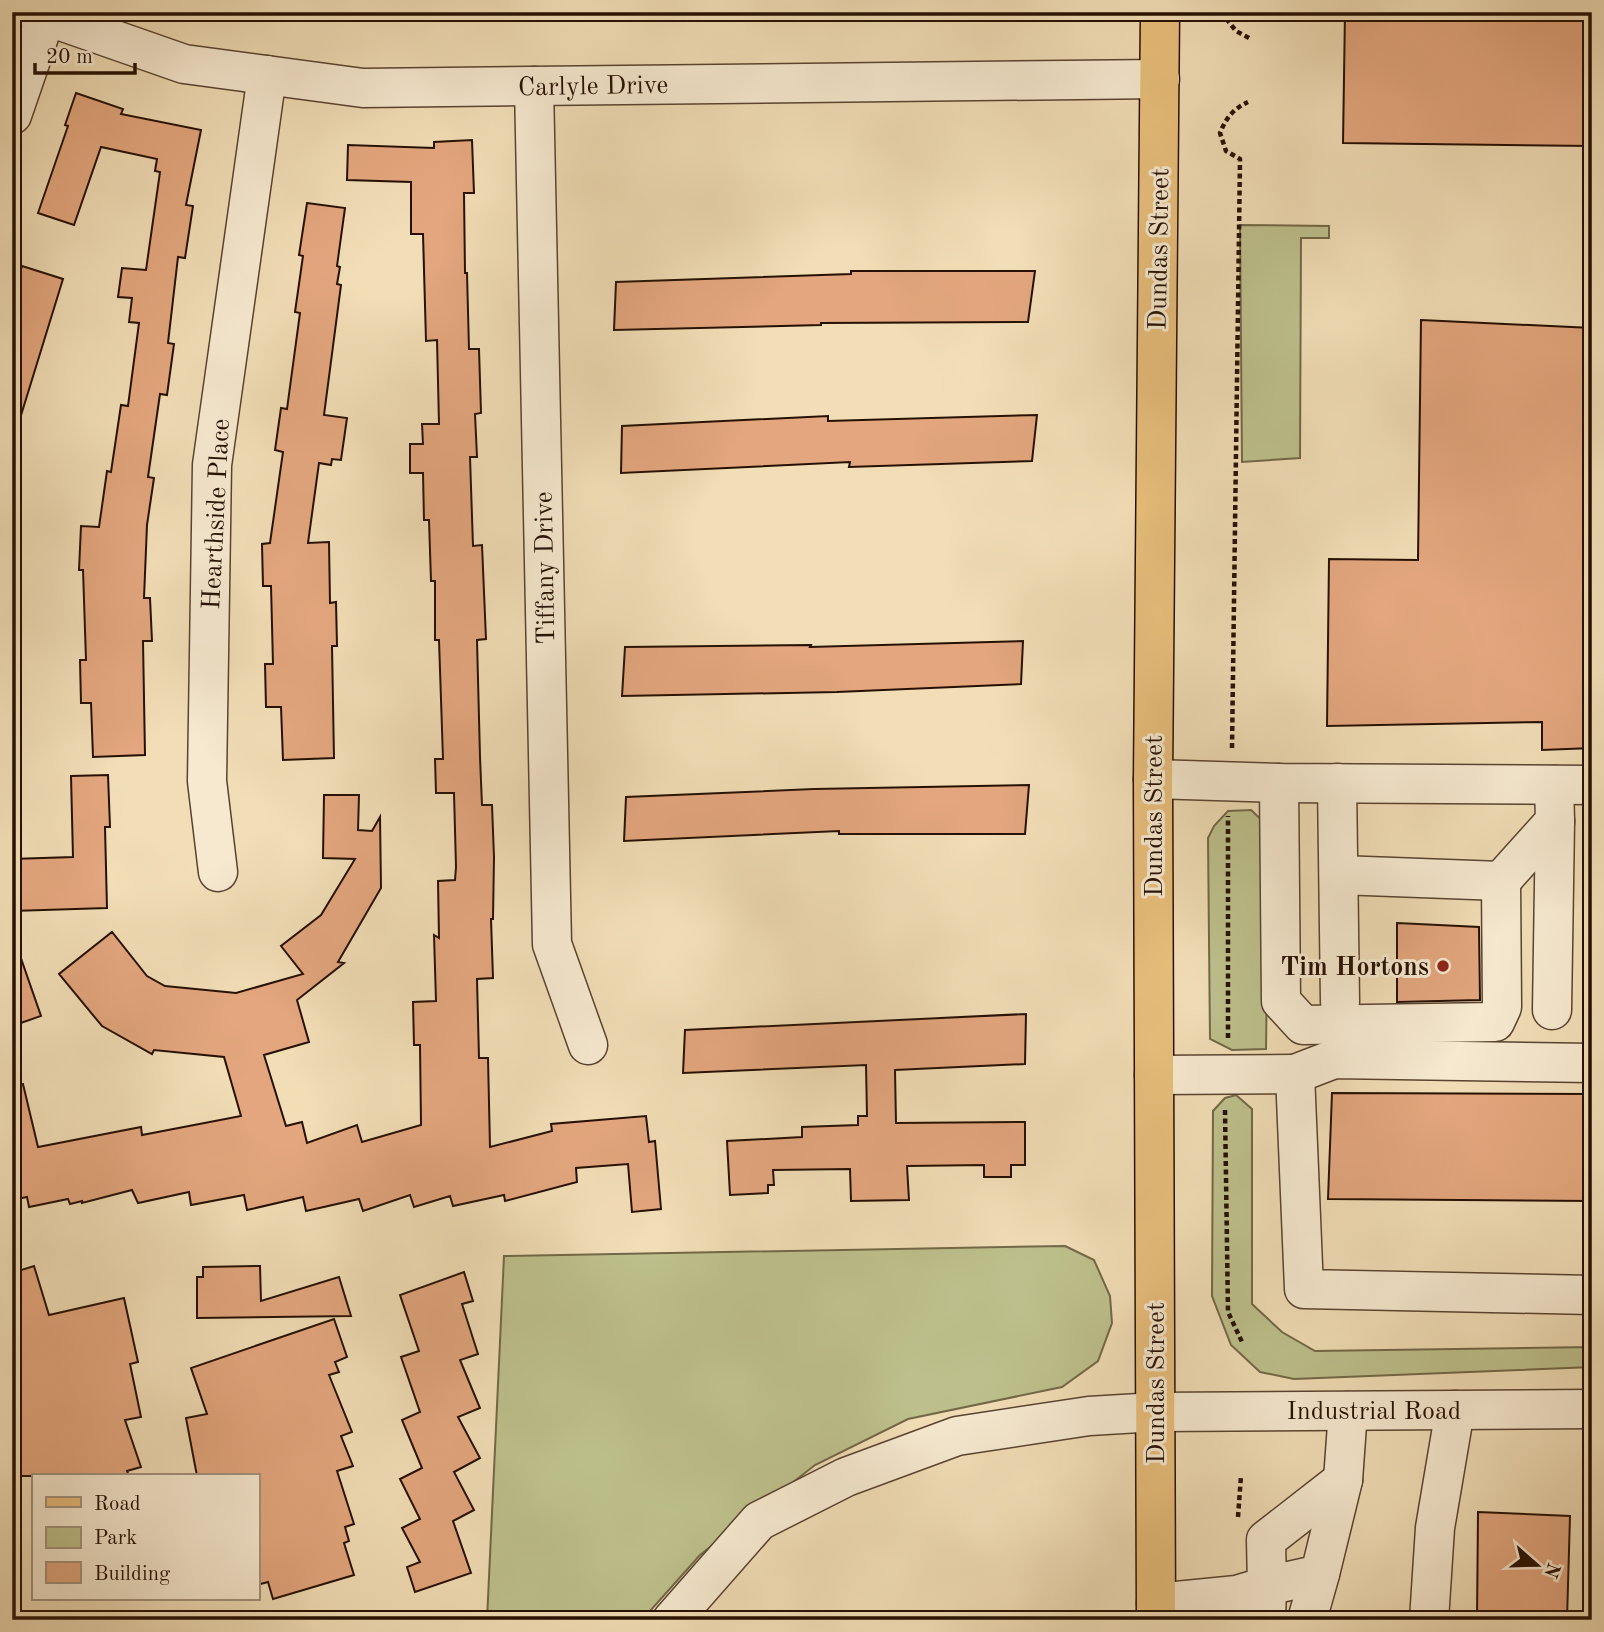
<svg xmlns="http://www.w3.org/2000/svg" width="1604" height="1632" viewBox="0 0 1604 1632" font-family="'Old Standard TT',serif">
	<style>
		.green { fill: #bdc08c; stroke: #726848; stroke-width: 2 }
		.building { fill: #e3a67e; stroke: #261003; stroke-width: 2 }
		.lines { fill: none; stroke-linecap: round; stroke-linejoin: round }
		.minor-casing { stroke: #594330; stroke-width: 41 }
		.major-casing { stroke: #261003; stroke-width: 41 }
		.path { stroke: #261003; stroke-width: 4.5; stroke-dasharray: 5 3.5; stroke-linecap: butt }
		.minor { stroke: #f6e9d0; stroke-width: 38 }
		.major { stroke: #e8be7b; stroke-width: 38 }
		.poi-dot { fill: #8f2418; stroke: #f6e9d0; stroke-width: 2.5 }
		.labels { text-anchor: middle; stroke-width: 6; stroke-linejoin: round; paint-order: stroke }
		.street-label { font-size: 26px; fill: #261003; stroke: #f6e9d0 }
		.poi-label { font-size: 26px; font-weight: bold; fill: #261003; stroke: #f6e9d0; text-anchor: end }
	</style>
	<rect width="100%" height="100%" fill="#f1ddb6"/>
	<filter id="stains"><feTurbulence type="fractalNoise" baseFrequency=".00286" numOctaves="4"/><feColorMatrix values="0 0 0 0 .2 0 0 0 0 .09 0 0 0 0 .02 0 0 0 .5 -.17"/></filter>
	<radialGradient id="worn" r=".72"><stop offset=".6" stop-color="#630" stop-opacity="0"/><stop offset="1" stop-color="#630" stop-opacity=".3"/></radialGradient>
	<g class="green">
		<polygon points="1240,225 1329,226 1329,238 1301,238 1300,458 1242,462"/>
		<polygon points="1251,810 1269,827 1266,1049 1232,1050 1210,1039 1208,838 1214,826 1228,811"/>
		<polygon points="1236,1095 1252,1109 1252,1304 1282,1332 1315,1351 1592,1347 1592,1367 1294,1379 1260,1372 1231,1345 1212,1296 1213,1111 1225,1098"/>
		<polygon points="1065,1246 1094,1260 1110,1296 1112,1323 1098,1361 1062,1387 908,1419 815,1465 700,1555 642,1620 487,1620 504,1256"/>
	</g>
	<g class="building">
		<polygon points="1345,12 1592,12 1592,146 1343,143"/>
		<polygon points="76,93 123,109 121,114 201,130 186,205 193,206 185,258 178,257 168,343 174,344 167,395 160,394 148,477 154,478 147,525 144,598 150,598 152,641 143,641 145,755 93,757 91,703 81,703 80,660 86,660 83,570 79,570 81,526 99,527 107,471 111,472 121,405 128,406 139,323 129,322 132,298 118,297 122,268 146,270 160,172 155,171 157,159 101,147 74,225 38,213 68,126 65,125"/>
		<polygon points="472,140 474,193 464,193 465,273 467,273 469,349 479,349 481,413 475,414 477,457 470,457 473,546 482,545 486,639 477,640 480,757 482,805 492,805 494,857 493,919 491,919 493,978 477,979 479,1058 488,1058 490,1147 552,1131 551,1124 646,1116 649,1142 655,1141 661,1209 632,1212 628,1164 576,1168 577,1182 505,1201 504,1195 453,1206 450,1196 414,1207 410,1195 363,1211 359,1199 306,1211 303,1197 247,1210 244,1195 191,1205 189,1192 138,1203 132,1190 82,1203 82,1201 70,1204 68,1199 29,1207 27,1197 12,1200 12,1085 23,1084 38,1147 141,1127 142,1135 241,1116 224,1057 154,1050 152,1054 102,1026 59,974 112,932 147,976 165,986 236,993 303,974 281,946 321,915 355,859 323,858 324,795 359,795 358,830 372,831 380,817 381,888 338,962 344,963 297,1000 309,1042 264,1055 286,1126 302,1122 307,1143 357,1125 362,1142 421,1125 420,1045 414,1045 413,1002 436,1001 434,935 439,938 438,881 455,880 456,867 454,793 436,793 435,759 443,759 439,640 435,640 435,581 431,581 429,520 424,520 423,473 410,473 410,444 423,444 422,424 439,424 437,340 426,341 423,234 411,234 411,182 347,180 348,145 434,148 434,142"/>
		<polygon points="307,203 345,208 337,266 340,267 337,284 341,285 324,415 347,418 341,460 332,459 331,465 319,463 308,543 329,542 330,603 336,602 337,646 332,646 334,758 283,760 281,707 266,707 265,664 273,664 271,586 263,586 262,544 270,543 283,452 275,450 281,408 287,409 300,313 295,312 303,256 299,255"/>
		<polygon points="22,266 63,279 18,425 12,424 12,295"/>
		<polygon points="851,271 1035,271 1028,322 821,323 821,325 614,330 616,282 851,274"/>
		<polygon points="1421,320 1592,328 1592,748 1542,750 1542,722 1327,726 1329,559 1418,560"/>
		<polygon points="1037,415 1032,461 849,467 850,462 621,473 622,426 828,416 828,421"/>
		<polygon points="1023,641 1021,684 837,692 622,696 625,647 811,645 810,647"/>
		<polygon points="108,775 110,827 105,827 107,908 12,911 12,859 73,857 71,776"/>
		<polygon points="1029,785 1025,834 839,834 839,831 624,841 626,797 814,789"/>
		<polygon points="1397,923 1479,927 1480,1000 1397,1002"/>
		<polygon points="16,944 41,1016 12,1026 12,945"/>
		<polygon points="1026,1014 1025,1064 895,1070 896,1123 1025,1122 1025,1165 1011,1165 1011,1177 984,1177 984,1165 907,1166 909,1200 851,1201 850,1169 773,1170 774,1185 768,1185 768,1193 730,1195 727,1141 802,1137 802,1127 858,1125 858,1116 867,1116 866,1065 683,1073 685,1030"/>
		<polygon points="1332,1093 1592,1094 1592,1201 1328,1199"/>
		<polygon points="34,1266 49,1315 124,1298 138,1362 130,1364 141,1417 125,1420 141,1467 127,1471 129,1476 12,1476 12,1273"/>
		<polygon points="260,1266 261,1301 339,1277 351,1316 197,1318 197,1277 203,1277 203,1267"/>
		<polygon points="464,1272 473,1301 462,1304 478,1354 460,1360 480,1408 458,1417 480,1458 454,1472 474,1510 453,1521 471,1573 415,1592 407,1567 420,1562 402,1528 420,1519 400,1479 422,1468 402,1420 420,1412 401,1357 419,1351 400,1295"/>
		<polygon points="334,1319 347,1357 335,1362 339,1372 329,1375 352,1432 341,1436 353,1466 337,1471 354,1524 345,1527 349,1541 344,1543 354,1575 273,1599 268,1582 257,1585 257,1476 197,1476 186,1418 207,1414 191,1368"/>
		<polygon points="1478,1512 1570,1516 1567,1620 1477,1620"/>
	</g>
	<g class="lines">
		<defs>
			<g id="minor">
				<polyline points="35,12 184,64 363,88 1160,79"/>
				<polyline points="534,86 552,944 588,1045"/>
				<polyline points="12,115 46,16"/>
				<polyline points="1153,779 1279,783 1592,785"/>
				<polyline points="1279,783 1281,1001 1303,1025 1495,1022 1502,1007 1501,881"/>
				<polyline points="1337,783 1340,1002"/>
				<polyline points="218,872 207,781 212,465 267,75"/>
				<polyline points="1339,875 1501,881 1555,821 1554,785"/>
				<polyline points="1552,1010 1555,821"/>
				<polyline points="1295,1074 1334,1059 1592,1063"/>
				<polyline points="1154,1075 1295,1074 1304,1289 1592,1295"/>
				<polyline points="1156,1603 1237,1595 1267,1586 1266,1540 1343,1480"/>
				<polyline points="672,1620 759,1521 846,1477 957,1436 1089,1416 1156,1412 1592,1409"/>
				<polyline points="1266,1620 1267,1586 1320,1574 1343,1480 1348,1411"/>
				<polyline points="1307,1620 1320,1574"/>
				<polyline points="1429,1620 1435,1528 1455,1410"/>
			</g>
			<polyline id="major" points="1156,1620 1153,779 1160,12"/>
		</defs>
		<use href="#minor" class="minor-casing"/>
		<use href="#major" class="major-casing"/>
		<g class="path">
			<polyline points="1221,12 1236,31 1249,38"/>
			<path d="M1232,748L1240,159L1226,151L1220,133C1226,118 1233,109 1248,102"/>
			<polyline points="1228,1038 1228,816"/>
			<polyline points="1225,1110 1228,1312 1243,1344"/>
			<polyline points="1238,1517 1241,1476"/>
		</g>
		<use href="#minor" class="minor"/>
		<use href="#major" class="major"/>
	</g>
	<circle class="poi-dot" cx="1443" cy="966" r="7"/>
	<g class="labels">
		<g class="street-label">
			<text transform="translate(593 85) rotate(-1)" y="9">Carlyle Drive</text>
			<text transform="translate(1158 249) rotate(-89)" y="9">Dundas Street</text>
			<text transform="translate(215 514) rotate(-87)" y="9">Hearthside Place</text>
			<text transform="translate(544 568) rotate(-91)" y="9">Tiffany Drive</text>
			<text transform="translate(1153 816) rotate(-90)" y="9">Dundas Street</text>
			<text transform="translate(1155 1383) rotate(-90)" y="9">Dundas Street</text>
			<text x="1374" y="1419">Industrial Road</text>
		</g>
		<g class="poi-label">
			<text x="1429" y="975">Tim Hortons</text>
		</g>
	</g>
	<rect width="1604" height="1632" fill="none" stroke="#f1ddb6" stroke-width="42"/>
	<rect x="14" y="14" width="1576" height="1604" fill="none" stroke="#261003" stroke-width="3.5"/>
	<rect x="21" y="21" width="1562" height="1590" fill="none" stroke="#261003" stroke-width="2"/>
	<rect x="32" y="1474" width="228" height="126" fill="#f6e9d0" stroke="#a3927e" stroke-width="2"/>
	<rect x="46" y="1497" width="35" height="10" fill="#e8be7b" stroke="#a3927e" stroke-width="2"/>
	<text x="94" y="1510" font-size="21" fill="#261003">Road</text>
	<rect x="46" y="1527" width="35" height="21" fill="#bdc08c" stroke="#a3927e" stroke-width="2"/>
	<text x="94" y="1544" font-size="21" fill="#261003">Park</text>
	<rect x="46" y="1562" width="35" height="21" fill="#e3a67e" stroke="#a3927e" stroke-width="2"/>
	<text x="94" y="1580" font-size="21" fill="#261003">Building</text>
	<g transform="translate(1537 1565) rotate(110)" stroke="#f6e9d0" stroke-width="5" paint-order="stroke">
	<path d="M0-5L12 26L0 18L-12 26Z" fill="#261003"/>
	<text y="-10" font-size="19" font-weight="bold" text-anchor="middle" fill="#261003">N</text>
	</g>
	<path d="M35 63v10h100v-10" fill="none" stroke="#261003" stroke-width="3.5"/>
	<text x="46" y="63" font-size="21" fill="#261003" stroke="#f6e9d0" stroke-width="5" paint-order="stroke">20 m</text>
	<rect width="100%" height="100%" filter="url(#stains)"/>
	<rect width="100%" height="100%" fill="url(#worn)"/>
</svg>
